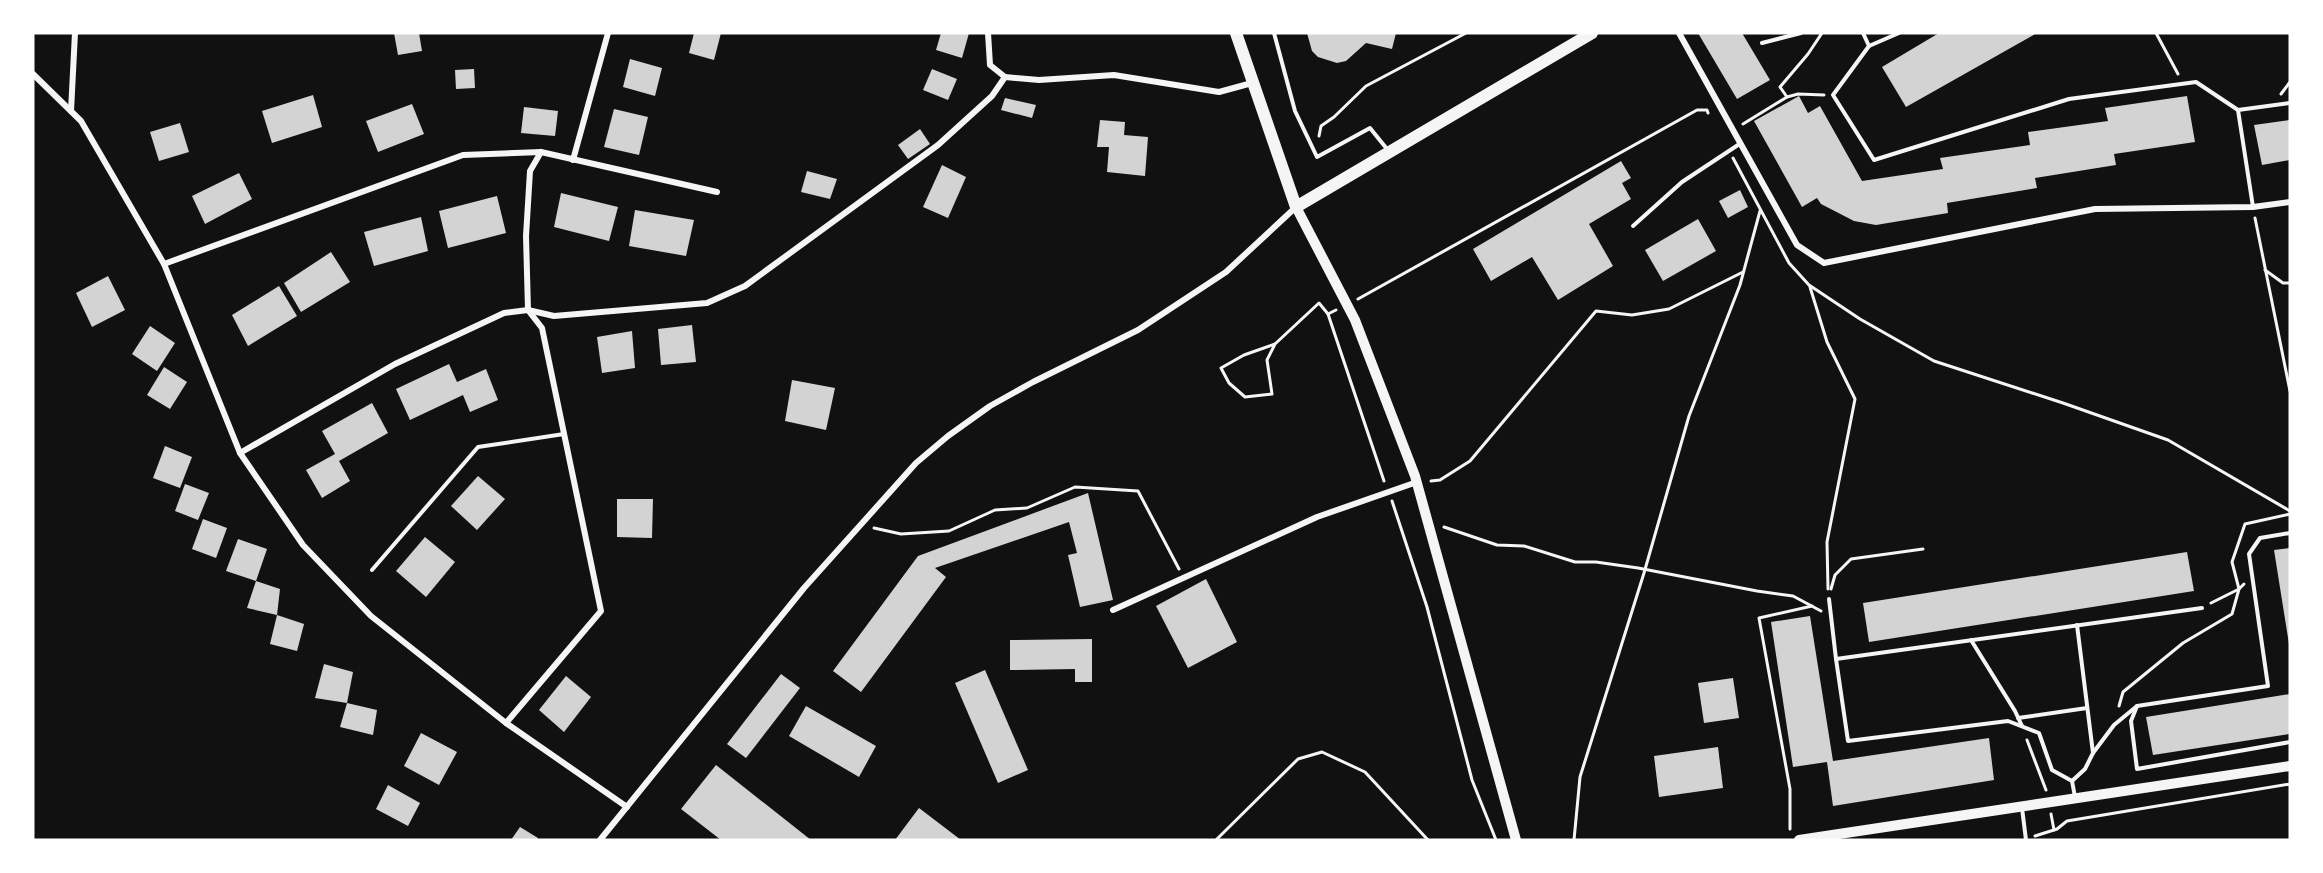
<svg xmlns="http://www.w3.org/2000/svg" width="2323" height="873" viewBox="0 0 2323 873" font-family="'Playfair Display',serif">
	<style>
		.building { fill: #d3d3d3 }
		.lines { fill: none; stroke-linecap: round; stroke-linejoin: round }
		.path { stroke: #f5f5f5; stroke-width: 3 }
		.service { stroke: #f5f5f5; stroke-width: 4 }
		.minor { stroke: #f5f5f5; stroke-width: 6 }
		.tertiary { stroke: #f5f5f5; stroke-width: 10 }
		.secondary { stroke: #f5f5f5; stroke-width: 12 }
	</style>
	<rect width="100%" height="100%" fill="#111"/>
	<g class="building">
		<polygon points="394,33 419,33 422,51 398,55"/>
		<polygon points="694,33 721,33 714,60 689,53"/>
		<polygon points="941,33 969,33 962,58 936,50"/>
		<polygon points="1307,33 1396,33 1392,49 1366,43 1346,61 1337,63 1318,57 1312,51"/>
		<polygon points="1698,33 1742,33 1770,80 1737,99"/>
		<polygon points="1939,33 2037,33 1906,107 1882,67"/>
		<polygon points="630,59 662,68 655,96 623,87"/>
		<polygon points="474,69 475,88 456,89 455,70"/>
		<polygon points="932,69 957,79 948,100 923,90"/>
		<polygon points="313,95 322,127 272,143 262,111"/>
		<polygon points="1799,96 1808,113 1820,106 1862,181 1943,169 1940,158 2030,145 2028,132 2108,121 2105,108 2187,96 2195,142 2114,154 2116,165 2035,178 2037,188 1947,203 1948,213 1876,225 1854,221 1821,204 1817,198 1802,207 1754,121"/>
		<polygon points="1005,98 1036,105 1032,118 1001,110"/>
		<polygon points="412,104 424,134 378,152 366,121"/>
		<polygon points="524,107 558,111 555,136 521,133"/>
		<polygon points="614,109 648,117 639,155 604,147"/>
		<polygon points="1100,120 1125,122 1124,135 1148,137 1145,176 1107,172 1109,147 1097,147"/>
		<polygon points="2290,120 2290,160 2262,165 2254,125"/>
		<polygon points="180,123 189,152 159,161 150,132"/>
		<polygon points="920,129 930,144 908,159 898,145"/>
		<polygon points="1621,161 1631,178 1622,183 1631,199 1589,224 1613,266 1558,300 1532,257 1491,281 1473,249"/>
		<polygon points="942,165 966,177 948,218 923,207"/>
		<polygon points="807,171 837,179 830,199 801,192"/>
		<polygon points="239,173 252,199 205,224 192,196"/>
		<polygon points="1740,190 1748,207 1728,218 1719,201"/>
		<polygon points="561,193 618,207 609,241 554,227"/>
		<polygon points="497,196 506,233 448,248 439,211"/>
		<polygon points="635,210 694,220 686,256 629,246"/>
		<polygon points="421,217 428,251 374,266 364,232"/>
		<polygon points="1698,219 1716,251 1663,281 1645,250"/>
		<polygon points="331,252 350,282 301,312 284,283"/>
		<polygon points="108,276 125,310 92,327 76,293"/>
		<polygon points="279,286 297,316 248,346 232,315"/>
		<polygon points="692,325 696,362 661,365 658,329"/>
		<polygon points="150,326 175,343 157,371 132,354"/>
		<polygon points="632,331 635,368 602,373 597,337"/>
		<polygon points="449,364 457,382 486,369 498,400 470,412 463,395 410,420 396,389"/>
		<polygon points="164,367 187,382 170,409 147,395"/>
		<polygon points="792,380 835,388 826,430 785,421"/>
		<polygon points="372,403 388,433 339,461 350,481 322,498 306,470 335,454 322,431"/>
		<polygon points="165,446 192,457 180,488 153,478"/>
		<polygon points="478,476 505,499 477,530 451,506"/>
		<polygon points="185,484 209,493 198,520 175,511"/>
		<polygon points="1088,493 1113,600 1080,607 1068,555 1077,553 1069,522 935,568 946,577 861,692 833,671 918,556"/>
		<polygon points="617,499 653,499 652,538 617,537"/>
		<polygon points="203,519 227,528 216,558 192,549"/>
		<polygon points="425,537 455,562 426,597 396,571"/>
		<polygon points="238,539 267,549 256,581 226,571"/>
		<polygon points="2290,548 2290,644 2289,644 2274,550"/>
		<polygon points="2187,552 2194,591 1869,642 1863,603"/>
		<polygon points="1206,579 1237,642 1188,668 1156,606"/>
		<polygon points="256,581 280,589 277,615 247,608"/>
		<polygon points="277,615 304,624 297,651 270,644"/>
		<polygon points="1810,616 1833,761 1989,738 1994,780 1833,806 1827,762 1793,767 1771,622"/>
		<polygon points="1092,639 1092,682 1075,682 1075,669 1010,670 1010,640"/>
		<polygon points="324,664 353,672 347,703 315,698"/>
		<polygon points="985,670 1028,770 998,783 955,683"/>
		<polygon points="781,674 800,688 746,758 727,744"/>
		<polygon points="566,676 591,697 564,732 539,710"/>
		<polygon points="1733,678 1739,718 1704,723 1698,683"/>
		<polygon points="2290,694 2290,734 2153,755 2146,717"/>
		<polygon points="347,703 377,710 373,735 340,727"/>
		<polygon points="806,706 876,746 859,777 789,736"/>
		<polygon points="421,733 457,752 439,785 404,766"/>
		<polygon points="1718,747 1723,788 1659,797 1654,756"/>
		<polygon points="716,765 811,840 721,840 681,809"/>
		<polygon points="388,785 420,803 408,826 376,809"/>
		<polygon points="919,808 961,840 895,840"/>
		<polygon points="520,827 538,838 537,840 511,840"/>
	</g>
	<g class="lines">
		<g class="path">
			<polyline points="2156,33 2178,74"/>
			<polyline points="2281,94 2290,82"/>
			<polyline points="1787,97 1780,87 1808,54 1822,33"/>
			<polyline points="1743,124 1787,97 1798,94 1824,95"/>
			<polyline points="1319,136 1321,126 1334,117 1366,86 1466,33"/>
			<polyline points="1733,158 1789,263 1809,285 1860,319 1934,361 2063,403 2168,440 2290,511"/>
			<polyline points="2255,218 2290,391"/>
			<polyline points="2265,270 2283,283 2290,283"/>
			<polyline points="1810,287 1827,342 1855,399 1827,542 1828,589"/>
			<polyline points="1358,299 1697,110 1707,110 1708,113"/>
			<polyline points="1336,310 1328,314 1384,481"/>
			<polyline points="1275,344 1267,360 1272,394 1245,397 1229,383 1221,368 1244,355 1275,344 1319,303 1328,314"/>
			<polyline points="1431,481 1440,480 1470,461 1596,311 1632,315 1669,309 1743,272"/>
			<polyline points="1392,501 1427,607 1472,780 1496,840"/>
			<polyline points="1444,527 1497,545 1524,546 1575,562 1596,562 1638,568 1757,591 1793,596 1821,611"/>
			<polyline points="874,528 901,534 949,531 995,510 1027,508 1075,487 1138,491 1179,569"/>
			<polyline points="1831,589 1835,575 1851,559 1923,549"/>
			<polyline points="2211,603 2239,589 2232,562 2245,524 2290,514"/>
			<polyline points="2119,706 2123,692 2183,643 2232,614 2239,589 2244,584"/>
			<polyline points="2027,740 2046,790"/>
			<polyline points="2051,814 2054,830"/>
			<polyline points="1790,829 1790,789 1759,618 1812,606"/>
			<polyline points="2035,836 2057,829 2067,821 2290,784"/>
			<polyline points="1216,840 1298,759 1322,752 1365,772 1428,840"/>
			<polyline points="1574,840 1580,777 1644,573 1689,416 1740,285 1760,211"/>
		</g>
		<g class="service">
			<polyline points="1274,33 1295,111 1317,157 1370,128 1387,149"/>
			<polyline points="1863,33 1869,46 1833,95 1874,160 2069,99 2196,82 2238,110"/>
			<polyline points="1762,43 1801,33"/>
			<polyline points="1869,46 1899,33"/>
			<polyline points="2253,207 2238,110 2290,103"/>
			<polyline points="1633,226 1682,182 1741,143"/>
			<polyline points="372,570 478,447 564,434"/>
			<polyline points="1829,599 1836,659"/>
			<polyline points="1971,640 2015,711 2022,726"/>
			<polyline points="2137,706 2131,721 2137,769 2290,742"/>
			<polyline points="2018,718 2087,708"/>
			<polyline points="2093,753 2114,725 2137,706 2268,686 2249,554 2260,538 2290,533"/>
			<polyline points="2072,781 2085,769 2093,753 2077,625"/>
			<polyline points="2075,797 2072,781 2052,770 2039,733 2008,721 1848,741 1836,659 2202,608"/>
			<polyline points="2022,808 2026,840"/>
		</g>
		<g class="minor">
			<polyline points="988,33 990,65 1005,77"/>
			<polyline points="1679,33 1797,245 1824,263 2095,209 2253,207 2290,202"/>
			<polyline points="33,74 81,121 164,264 240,453 303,545 371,616 506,723 627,807"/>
			<polyline points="1005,77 1039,80 1114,75 1219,92 1252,83"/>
			<polyline points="71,111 75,33"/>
			<polyline points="573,160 608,33"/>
			<polyline points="164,264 463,155 541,152 717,192"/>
			<polyline points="240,453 395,364 504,313 528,310 554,316 707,303 745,286 938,145 992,96 1005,77"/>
			<polyline points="1113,610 1317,517 1417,482"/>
			<polyline points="506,723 601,611 542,328 528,310 526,236 530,171 541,152"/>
			<polyline points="600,840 804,588 916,463 948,436 990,406 1033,382 1138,330 1226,272 1296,207"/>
		</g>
		<g class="tertiary">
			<polyline points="1296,207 1355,320 1415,476 1516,840"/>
			<polyline points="1799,840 2290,766"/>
		</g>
		<polyline class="secondary" points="1236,33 1296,207 1592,33"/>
	</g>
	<rect width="2323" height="873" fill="none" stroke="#ffffff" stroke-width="69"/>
</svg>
